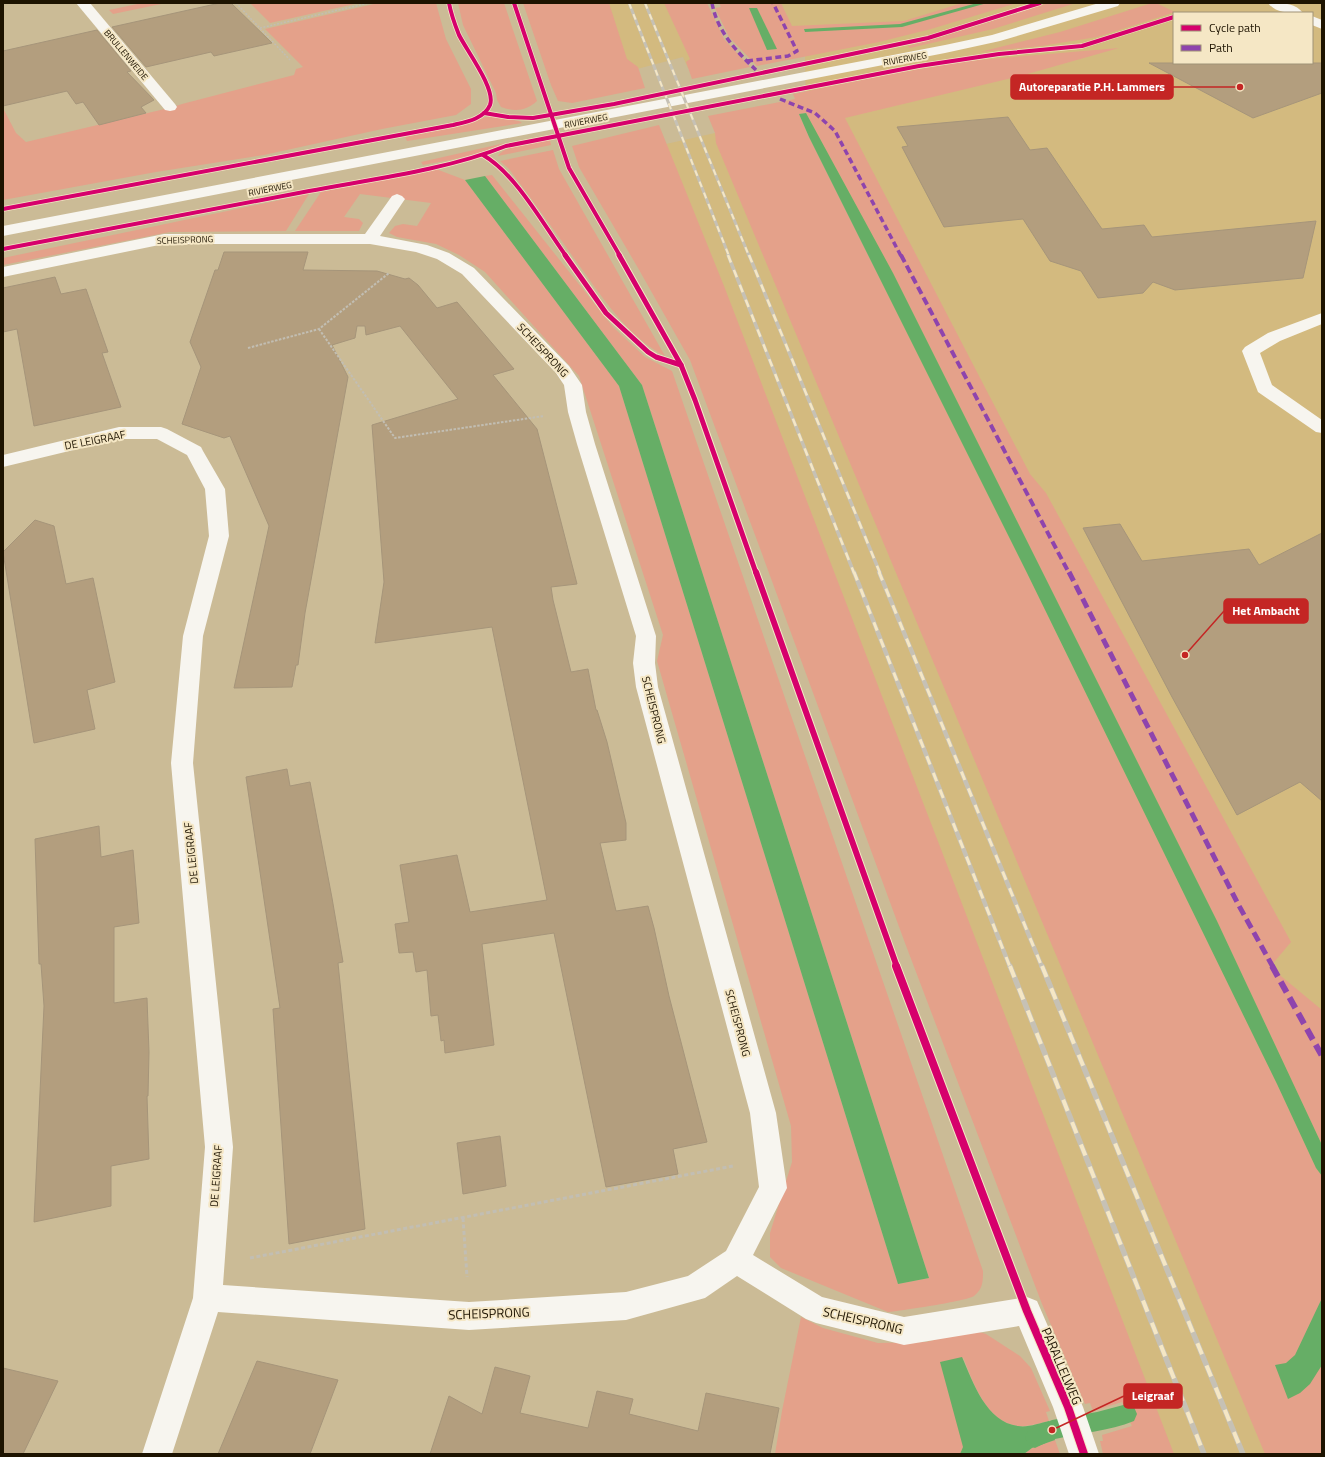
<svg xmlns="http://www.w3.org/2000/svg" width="1325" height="1457" viewBox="0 0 1325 1457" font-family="'Titillium Web',sans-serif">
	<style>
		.built { fill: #d3ba7f; fill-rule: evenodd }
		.green { fill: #e4a18a }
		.water { fill: #66ae66 }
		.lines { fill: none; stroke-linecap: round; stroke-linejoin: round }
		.stream { fill: #66ae66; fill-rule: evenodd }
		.building { fill: #b39e7e; stroke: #a6957a }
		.path-far2 { stroke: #c2beb3; stroke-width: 1.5; stroke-dasharray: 2 1.5; stroke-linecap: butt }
		.path-far1 { stroke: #c2beb3; stroke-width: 2; stroke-dasharray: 2.5 1.5; stroke-linecap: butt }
		.path { stroke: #c2beb3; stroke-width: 3; stroke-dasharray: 4 2.5; stroke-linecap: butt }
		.minor { fill: #f7f5ef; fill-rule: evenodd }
		.tertiary { fill: #f7f5ef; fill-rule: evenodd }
		.rail-far3-casing { stroke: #c6c1b5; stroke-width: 3 }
		.rail-far2-casing { stroke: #c6c1b5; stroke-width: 3.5 }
		.rail-far1-casing { stroke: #c6c1b5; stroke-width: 4.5 }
		.rail-casing { stroke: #c6c1b5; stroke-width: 5.5 }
		.rail-far3 { stroke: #f5e7c5; stroke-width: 2; stroke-dasharray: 6; stroke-linecap: butt }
		.rail-far2 { stroke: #f5e7c5; stroke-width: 2.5; stroke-dasharray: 8; stroke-linecap: butt }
		.rail-far1 { stroke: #f5e7c5; stroke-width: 3; stroke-dasharray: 9; stroke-linecap: butt }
		.rail { stroke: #f5e7c5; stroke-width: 4; stroke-dasharray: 12; stroke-linecap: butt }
		.quiet-far3 { stroke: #8e44ad; stroke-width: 3.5; stroke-dasharray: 6 3.5; stroke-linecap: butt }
		.quiet-far2 { stroke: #8e44ad; stroke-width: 4; stroke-dasharray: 8 4; stroke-linecap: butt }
		.quiet-far1 { stroke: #8e44ad; stroke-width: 5; stroke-dasharray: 10 5; stroke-linecap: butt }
		.quiet { stroke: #8e44ad; stroke-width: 6; stroke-dasharray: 12 6; stroke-linecap: butt }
		.cycleway-far3-casing { stroke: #f5e7c5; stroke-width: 5.5 }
		.cycleway-far2-casing { stroke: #f5e7c5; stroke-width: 7 }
		.cycleway-far1-casing { stroke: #f5e7c5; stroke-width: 8 }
		.cycleway-casing { stroke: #f5e7c5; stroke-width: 10 }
		.cycleway-far3 { stroke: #d6006c; stroke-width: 4 }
		.cycleway-far2 { stroke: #d6006c; stroke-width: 5 }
		.cycleway-far1 { stroke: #d6006c; stroke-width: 6 }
		.cycleway { stroke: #d6006c; stroke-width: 8 }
		.labels { text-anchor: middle; stroke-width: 4; stroke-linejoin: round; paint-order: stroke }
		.far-street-label { font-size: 9px; fill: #1d1300; stroke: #f5e7c5 }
		.street-label { font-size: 11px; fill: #1d1300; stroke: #f5e7c5 }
		.near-street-label { font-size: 13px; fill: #1d1300; stroke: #f5e7c5 }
		.leader { fill: none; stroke: #c42624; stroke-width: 1.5 }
		.callout-dot { fill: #c42624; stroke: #f5e7c5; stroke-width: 1.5 }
		.callout { fill: #c42624; stroke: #c42624; stroke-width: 1.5 }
		.callout-label { font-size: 12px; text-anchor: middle; font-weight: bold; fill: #fff }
	</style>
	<rect width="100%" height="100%" fill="#cbbb96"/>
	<g class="built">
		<polygon points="528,3 700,3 726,62 688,68 683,57 637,69"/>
		<path d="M781,3H1322V1198L1296,1214L806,113L805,56ZM1174,13H1312V63H1174Z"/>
		<polygon points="715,133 1322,1454 1142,1454 663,150 666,144"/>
	</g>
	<g class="green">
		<polygon points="142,3 166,3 113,14 109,10"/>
		<polygon points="250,3 359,3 270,23"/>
		<polygon points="378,3 436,3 446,39 471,89 471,104 456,115 382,129 264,155 156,172 3,200 3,108 16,133 26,142 173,107 182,104 294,75 296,69 303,67 265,29"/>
		<path d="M458,3H504L537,101C526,111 515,112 501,107L497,100L496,93L463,25Z"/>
		<polygon points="523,3 609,3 627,59 638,67 645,88 572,103 558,101 551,85"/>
		<polygon points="664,3 707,3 724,39 750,67 692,79 686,62 690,59"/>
		<polygon points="719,3 781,3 792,26 904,21 962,3 1017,3 931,29 879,42 757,66 729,37 715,8 721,7"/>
		<polygon points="1049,3 1076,3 993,29 910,48 908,46 931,40"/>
		<polygon points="1152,3 1156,3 1175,12 1097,37 1041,46 980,52 1060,32"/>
		<polygon points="1119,48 1024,75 845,118 1030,474 1046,493 1291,942 1270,967 1322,1010 1322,1145 1217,921 893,273 806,113 799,114 809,137 1027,573 1277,1084 1316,1168 1322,1176 1322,1454 1265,1454 716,143 715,133 708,116 795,99 793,94 891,74 968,61"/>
		<polygon points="489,116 519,121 522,123 407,141 405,137 459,126"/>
		<polygon points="659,125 724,286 1174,1454 1103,1454 1100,1441 1103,1441 1102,1435 1132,1426 1122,1402 1093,1411 1090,1403 1085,1404 1042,1304 905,943 758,543 690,360 638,268 579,167 572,146"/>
		<path d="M550,140L551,145L498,156C504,145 537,143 550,140Z"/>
		<path d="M505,143C479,155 451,160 423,165L421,162Z"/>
		<path d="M553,150L559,169L665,356C626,336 601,295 576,261C554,230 532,199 509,169L500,161Z"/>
		<path d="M436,169L465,180L619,386L898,1284L929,1278L642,385L485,176L492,175L613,327L645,357L672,371L983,1271C983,1281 983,1289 974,1296C967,1301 900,1311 888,1312L781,1268L770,1257V1233L792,1162L791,1126L657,661L663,635L579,376L485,272L459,255L436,244L397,237L389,233L395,226L403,224L417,226L431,203L360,194L344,217L359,219L363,223L359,231H295L321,192Z"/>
		<polygon points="309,194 286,231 170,232 3,265 3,258"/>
		<path d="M801,1317L823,1328L878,1343L926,1342L973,1330L986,1334L1020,1356L1031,1368L1050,1411L1046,1412L1049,1421C1040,1423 1027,1427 1018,1426C986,1422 973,1382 963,1357V1447L961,1454H775L782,1411Z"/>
		<polygon points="1055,1440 1060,1454 1024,1454 1032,1448"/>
	</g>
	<g class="water">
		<polygon points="977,3 987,3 902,27 805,32 804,29 900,24"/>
		<polygon points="749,8 757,8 777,49 767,50"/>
		<polygon points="806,113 893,273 1217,921 1322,1145 1322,1176 1316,1168 1277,1084 1027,573 809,137 799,114"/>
		<polygon points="485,176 642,385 929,1278 898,1284 619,386 465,180"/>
		<polygon points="1322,1298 1322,1365 1310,1384 1300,1393 1288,1399 1275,1365 1286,1363 1295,1355"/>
		<path d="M962,1357C973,1382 986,1422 1018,1426C1027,1428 1040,1423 1049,1421L1055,1440L1032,1448L1024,1454H960L963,1447L940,1362Z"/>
	</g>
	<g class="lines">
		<path class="stream" d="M1127,1404L1134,1407L1137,1414L1134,1421C1109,1431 1081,1433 1055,1439C1048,1441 1042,1445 1035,1448L1028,1445L1025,1438L1028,1431L1052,1420L1097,1412Z"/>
	</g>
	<g class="building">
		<polygon points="220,3 231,3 272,43 214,56 211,52 146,67 112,27"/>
		<polygon points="97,30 131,71 127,72 154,100 141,107 146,113 99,125 83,102 76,104 67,91 3,106 3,51"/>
		<polygon points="1149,63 1322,63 1322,93 1253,118"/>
		<polygon points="1008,117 1030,150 1047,148 1102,229 1144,225 1152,237 1316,221 1303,278 1175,290 1153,282 1143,293 1098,298 1081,271 1050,261 1023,219 944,227 902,147 908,146 897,127"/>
		<polygon points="224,252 308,252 303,270 377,271 405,279 409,278 418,285 437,308 457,302 514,369 493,375 537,429 577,584 551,587 553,600 571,672 588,669 596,710 597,710 607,742 626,823 626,840 600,843 616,911 648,906 654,928 669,996 707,1142 673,1149 678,1174 606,1187 554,933 482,944 494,1045 445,1053 444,1040 441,1041 438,1015 431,1016 427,970 416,972 413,952 399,953 395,924 409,922 400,865 457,855 470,912 547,900 492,627 375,643 384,582 372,425 458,399 400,326 366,335 365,326 357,326 355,338 332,345 348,377 305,613 298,665 296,665 292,687 234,688 269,526 230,436 224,438 182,424 201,367 190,342 215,270 218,270"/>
		<polygon points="55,277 61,294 86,289 108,352 102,353 121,407 34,426 17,329 3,332 3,288"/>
		<polygon points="35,520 54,526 66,584 93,578 115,682 87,690 95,729 34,743 3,552"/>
		<polygon points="1120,524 1142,561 1249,549 1259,565 1322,533 1322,801 1300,782 1237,815 1172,697 1083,528"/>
		<polygon points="287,769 290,786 310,782 332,898 343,962 338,963 365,1229 289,1244 273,1009 280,1008 246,777"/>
		<polygon points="99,826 101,857 133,850 139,923 114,927 114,1003 147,998 149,1052 148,1096 147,1096 149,1159 111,1166 111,1206 34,1222 44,1006 41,964 39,964 35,839"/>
		<polygon points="500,1136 506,1186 463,1194 457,1143"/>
		<polygon points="257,1361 338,1380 310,1454 218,1454"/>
		<polygon points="495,1367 530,1376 520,1413 588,1428 597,1391 633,1399 629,1414 698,1431 706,1393 779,1408 770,1454 430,1454 449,1396 482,1414"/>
		<polygon points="3,1368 58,1381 23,1454 3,1454"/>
	</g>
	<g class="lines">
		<g class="path-far2">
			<polyline points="236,3 290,60"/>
			<polyline points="260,28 369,3"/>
		</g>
		<g class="path-far1">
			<polyline points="319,329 395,438 544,416"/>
			<polyline points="248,348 319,329 389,273"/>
		</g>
		<g class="path">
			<polyline points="463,1218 467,1277"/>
			<polyline points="250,1258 733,1166"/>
		</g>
		<g class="minor">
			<polygon points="76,3 90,3 175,104 177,107 175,110 170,111 165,110"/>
			<path d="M1268,3C1280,3 1295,2 1303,13C1291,13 1276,14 1268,3Z"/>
			<polygon points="1312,16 1322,20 1322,29 1312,25"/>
			<polygon points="397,194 402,196 405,199 380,236 427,245 449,253 474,268 569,366 582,385 586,412 595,444 656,636 655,663 658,687 776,1113 787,1188 753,1255 822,1297 904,1317 1027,1297 1037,1301 1083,1407 1099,1454 1069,1454 1053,1407 1019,1326 904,1345 816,1323 806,1319 737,1276 705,1298 626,1320 469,1330 218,1312 172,1454 142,1454 193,1298 205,1147 171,763 183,636 209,536 205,489 187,455 157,439 119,439 3,467 3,455 119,427 161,427 167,429 201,447 203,451 225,489 229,536 203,636 193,763 233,1147 223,1285 469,1302 626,1292 688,1276 726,1251 759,1187 750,1113 636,687 633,663 636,636 577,444 568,412 564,385 556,373 462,274 437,259 416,252 370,244 164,244 3,277 3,267 164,234 365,234 392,196"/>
			<polygon points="1322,313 1322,324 1280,341 1260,353 1272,385 1322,420 1322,433 1316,432 1258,392 1242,351 1245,347 1268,333"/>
		</g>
		<polygon class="tertiary" points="1099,3 1120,3 1118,6 1000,41 945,53 3,236 3,226 945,45 992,35"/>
		<defs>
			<g id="rail-far3">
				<polyline points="629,3 729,256"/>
				<polyline points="645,3 749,256"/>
			</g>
			<g id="rail-far2">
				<polyline points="728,255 854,573"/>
				<polyline points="749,255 880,573"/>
			</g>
			<g id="rail-far1">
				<polyline points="854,572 1010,967"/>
				<polyline points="879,572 1042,967"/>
			</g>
			<g id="rail">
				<polyline points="1010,966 1204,1454"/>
				<polyline points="1042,966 1243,1454"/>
			</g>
		</defs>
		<use href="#rail-far3" class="rail-far3-casing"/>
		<use href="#rail-far2" class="rail-far2-casing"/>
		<use href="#rail-far1" class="rail-far1-casing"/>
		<use href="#rail" class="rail-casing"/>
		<use href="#rail-far3" class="rail-far3"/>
		<use href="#rail-far2" class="rail-far2"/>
		<use href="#rail-far1" class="rail-far1"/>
		<use href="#rail" class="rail"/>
		<g class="quiet-far3">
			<path d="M712,3C717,31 736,51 756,70"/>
			<polyline points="747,61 788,56 797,51 773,3"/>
			<polyline points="780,99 815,113 835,131 901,256"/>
		</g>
		<polyline class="quiet-far2" points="901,255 1069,573"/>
		<polyline class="quiet-far1" points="1069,572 1238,904 1273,967"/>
		<polyline class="quiet" points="1272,966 1322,1056"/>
		<defs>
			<g id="cycleway-far3">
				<polyline points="514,3 569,168 620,256"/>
				<polyline points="484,113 508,117 533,118 614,104 928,38 1040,3"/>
				<path d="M483,155C516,174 543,224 566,256"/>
				<path d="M3,209L453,125C466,122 484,119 490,105C496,89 467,51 459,35C455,25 451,14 449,3"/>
				<path d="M3,249C105,230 207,211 309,191C373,179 446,170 506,146L919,66L999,54L1082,46L1174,17"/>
			</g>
			<g id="cycleway-far2">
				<polyline points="565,255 606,313 648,352 656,357 681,365"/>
				<polyline points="619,255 681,365 695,400 756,573"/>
			</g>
			<polyline id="cycleway-far1" points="756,572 897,967"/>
			<polyline id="cycleway" points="896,966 1027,1311 1068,1407 1084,1454"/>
		</defs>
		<use href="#cycleway-far3" class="cycleway-far3-casing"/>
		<use href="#cycleway-far2" class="cycleway-far2-casing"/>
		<use href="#cycleway-far1" class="cycleway-far1-casing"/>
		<use href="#cycleway" class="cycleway-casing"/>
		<use href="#cycleway-far3" class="cycleway-far3"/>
		<use href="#cycleway-far2" class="cycleway-far2"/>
		<use href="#cycleway-far1" class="cycleway-far1"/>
		<use href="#cycleway" class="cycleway"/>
	</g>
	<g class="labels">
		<g class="far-street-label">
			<text transform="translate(126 55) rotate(50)" y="3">BRULLENWEIDE</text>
			<text transform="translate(905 59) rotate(-10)" y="3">RIVIERWEG</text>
			<text transform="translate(586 121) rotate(-11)" y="3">RIVIERWEG</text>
			<text transform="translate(270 189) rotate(-11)" y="3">RIVIERWEG</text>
			<text transform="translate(185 240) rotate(-2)" y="3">SCHEISPRONG</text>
		</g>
		<g class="street-label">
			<text transform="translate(543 350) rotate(47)" y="4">SCHEISPRONG</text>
			<text transform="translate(95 440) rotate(-11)" y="4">DE LEIGRAAF</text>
			<text transform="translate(654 710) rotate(76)" y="4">SCHEISPRONG</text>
			<text transform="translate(191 853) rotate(-96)" y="4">DE LEIGRAAF</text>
			<text transform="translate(738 1023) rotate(75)" y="4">SCHEISPRONG</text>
			<text transform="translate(216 1176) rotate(-86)" y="4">DE LEIGRAAF</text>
		</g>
		<g class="near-street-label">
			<text transform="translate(489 1313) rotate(-2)" y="5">SCHEISPRONG</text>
			<text transform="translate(863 1320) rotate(13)" y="5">SCHEISPRONG</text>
			<text transform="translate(1062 1366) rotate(67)" y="5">PARALLELWEG</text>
		</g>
	</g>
	<path class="leader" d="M1240 87L1173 87M1185 655L1224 611M1052 1430L1124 1396"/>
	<g class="callout-dot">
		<circle cx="1240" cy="87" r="4"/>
		<circle cx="1185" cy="655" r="4"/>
		<circle cx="1052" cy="1430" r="4"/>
	</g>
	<g class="callout">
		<rect x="1011" y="75" width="162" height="24" rx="4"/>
		<rect x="1224" y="599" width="84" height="24" rx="4"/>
		<rect x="1124" y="1384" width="58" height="24" rx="4"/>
	</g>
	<g class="callout-label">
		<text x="1092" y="91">Autoreparatie P.H. Lammers</text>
		<text x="1266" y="615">Het Ambacht</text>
		<text x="1153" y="1400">Leigraaf</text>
	</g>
	<rect width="1325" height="1457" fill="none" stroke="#1d1300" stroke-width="8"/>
	<rect x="1173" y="12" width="140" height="52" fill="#f5e7c5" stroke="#9f9276"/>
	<rect x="1181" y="25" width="20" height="6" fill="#d6006c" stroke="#9f9276"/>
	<text x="1209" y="32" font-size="12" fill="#1d1300">Cycle path</text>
	<rect x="1181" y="45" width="20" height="6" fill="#8e44ad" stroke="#9f9276"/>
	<text x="1209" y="52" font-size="12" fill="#1d1300">Path</text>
</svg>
